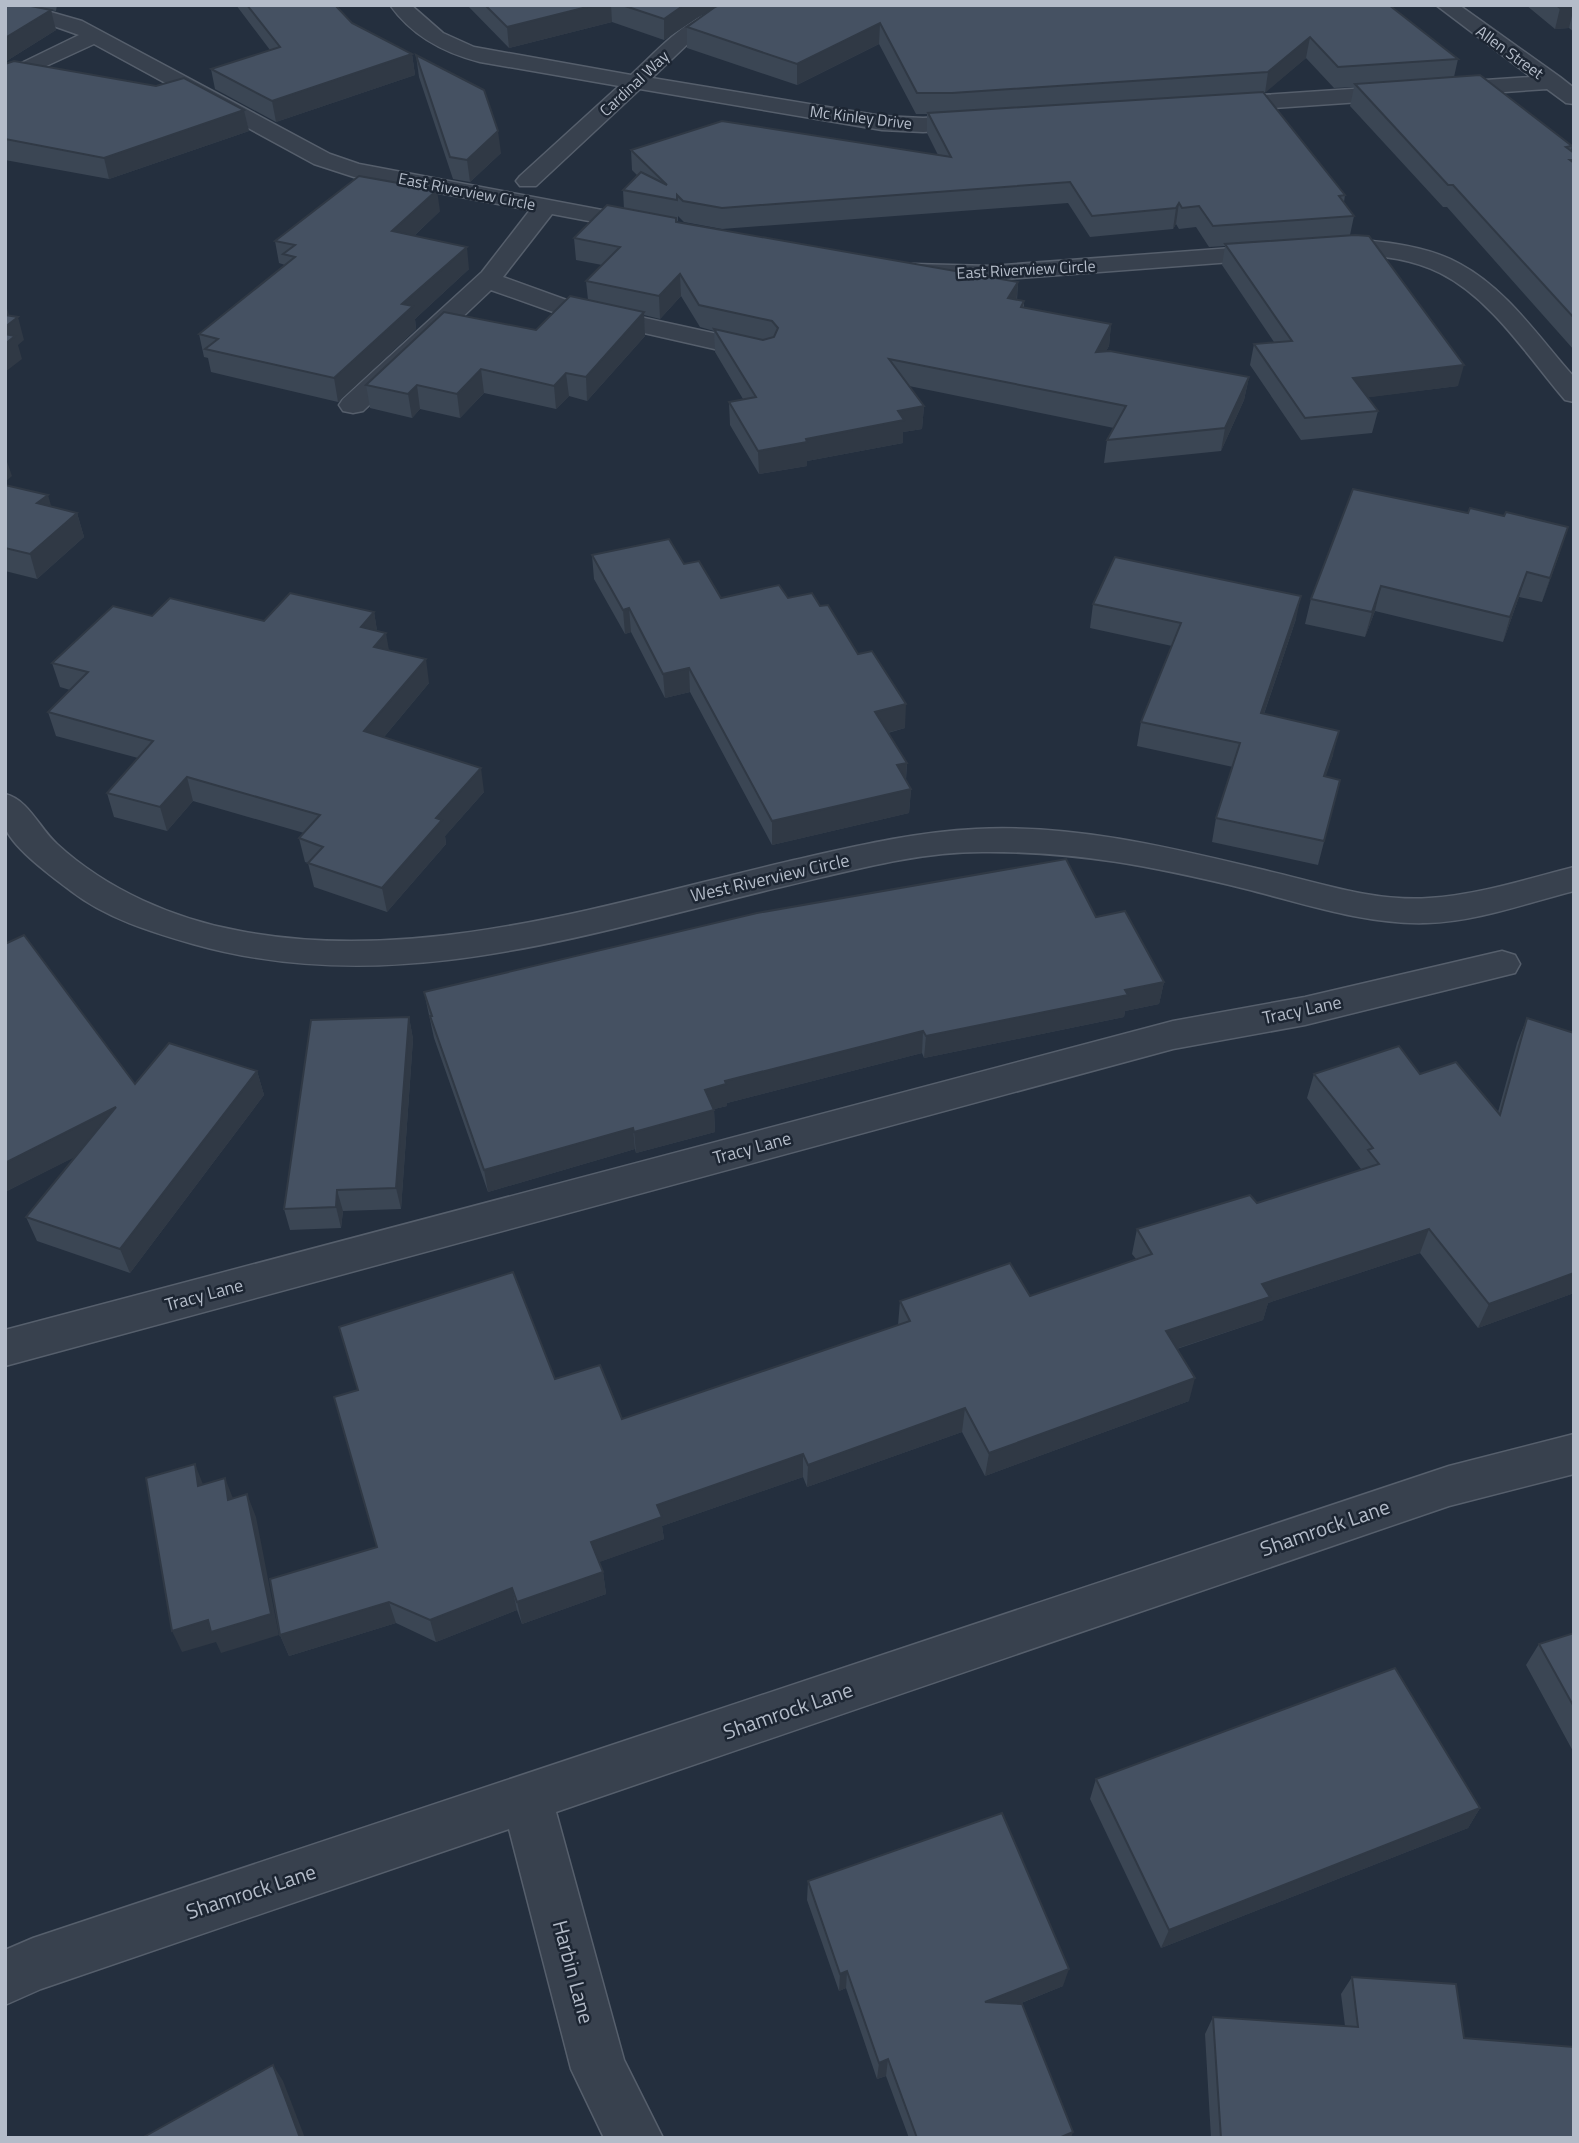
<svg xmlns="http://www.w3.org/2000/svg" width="1579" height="2143" viewBox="0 0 1579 2143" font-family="'Titillium Web',sans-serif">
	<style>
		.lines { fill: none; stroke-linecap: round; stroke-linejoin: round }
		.minor-casing { stroke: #565f6c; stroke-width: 3 }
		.minor { fill: #38414e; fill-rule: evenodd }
		.wall { fill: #3b4654 }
		.shaded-wall { fill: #303945 }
		.building { fill: #455162; stroke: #303945; stroke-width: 2 }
		.labels { text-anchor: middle; stroke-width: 5; stroke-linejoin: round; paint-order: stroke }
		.far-street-label { font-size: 16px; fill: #b4bcc9; stroke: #1d2633 }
		.street-label { font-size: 18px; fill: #b4bcc9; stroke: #1d2633 }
		.near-street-label { font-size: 21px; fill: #b4bcc9; stroke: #1d2633 }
	</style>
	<rect width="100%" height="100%" fill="#242f3e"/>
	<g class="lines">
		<defs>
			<g id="minor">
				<path d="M390,5H411L443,33L474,47L631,75C676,33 696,5 762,5L759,9L714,25L694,38L652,78L882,116L923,118L980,115L988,117L991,122L988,127L980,129L923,132L882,130L640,89L536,186H520L516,181L520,176L619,86L480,62C444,53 412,36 390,5Z"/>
				<polygon points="1436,5 1459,5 1560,77 1574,88 1574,104 1566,103 1547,89 1218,112 1210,110 1207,105 1210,100 1218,98 1531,77"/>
				<polygon points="5,6 47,11 82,21 330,154 359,164 655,220 659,225 655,230 647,232 552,214 503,277 572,302 763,344 772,346 776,352 772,358 763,360 556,313 491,290 363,411 353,413 343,411 339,405 343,399 482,272 530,210 354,177 314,164 94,44 5,85 5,71 79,35 45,23 5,18"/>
				<path d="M1351,239C1387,242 1428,246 1460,264C1507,289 1539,338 1574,377V402L1565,400C1528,357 1492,299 1440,273C1413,259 1381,256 1351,253L991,280L913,278L904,276L901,271L904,266L913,264L991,266Z"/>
				<path d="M5,794C29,800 39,828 57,844C107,890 174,919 240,931C422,966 614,902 790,861C852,847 913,832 976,829C1076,824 1172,848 1268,871C1320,883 1375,902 1429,898C1478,895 1527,879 1574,867V891C1526,903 1476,922 1427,923C1366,925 1305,904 1246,889C1155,867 1077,851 982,852C915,852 850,871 785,886C588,933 395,1001 193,944C151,932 106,918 71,891C54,878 12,848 5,827C2,819 5,803 5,794Z"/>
				<polygon points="1502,951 1515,955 1520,964 1515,973 1305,1025 1173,1049 5,1366 5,1330 1173,1021 1305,997"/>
				<polygon points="1574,1434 1574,1474 1449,1506 556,1812 624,2060 663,2138 604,2138 571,2069 509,1829 41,1989 5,2005 5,1950 33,1938 1449,1466"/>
			</g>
		</defs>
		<use href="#minor" class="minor-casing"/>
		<use href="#minor" class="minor"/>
	</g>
	<g class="wall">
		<polygon points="5,5 57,5 56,11 51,10 56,30 5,62"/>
		<polygon points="236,5 335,5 352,23 412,54 415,75 276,122 215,89 211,69 270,50"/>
		<polygon points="467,5 1389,5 1458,59 1454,77 1572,146 1571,151 1574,153 1574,350 1447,207 1443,207 1350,106 1354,87 1334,88 1306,58 1264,93 1345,195 1344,202 1354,216 1350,235 1458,386 1368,397 1378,411 1372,433 1301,440 1250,365 1254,344 1274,342 1222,265 1225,246 1209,247 1196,227 1179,229 1176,224 1173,229 1090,237 1068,203 722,229 684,222 678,216 678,221 676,221 676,222 1018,282 1017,300 1024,301 1024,308 1111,324 1109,346 1106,351 1249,377 1244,400 1221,451 1104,463 1107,440 1114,428 909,386 924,406 922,429 903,432 903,443 807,461 807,466 759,474 730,425 729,402 743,399 715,352 714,331 700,327 681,296 660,319 644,315 645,336 587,401 569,396 556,409 484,393 460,418 420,409 412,418 370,408 366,385 536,330 588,300 586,281 602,265 576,260 574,238 624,209 623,190 637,175 632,170 631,150 938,155 927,133 927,114 916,114 879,44 797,85 687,48 687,27 707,12 703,14 664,40 612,22 509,48"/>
		<polygon points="1526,5 1574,5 1574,32 1569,28 1555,29"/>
		<polygon points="416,55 501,153 470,182 453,179 419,77"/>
		<polygon points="5,64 244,110 249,131 109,179 5,160"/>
		<polygon points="440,211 414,236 469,269 415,319 416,329 338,402 211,372 208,358 204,357 199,334 285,265 279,263 275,241"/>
		<polygon points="5,485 51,507 77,513 84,537 37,579 5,571"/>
		<polygon points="1560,552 1542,602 1519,597 1503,642 1375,611 1365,637 1305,624 1311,599"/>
		<polygon points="592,555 684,564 721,598 788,598 820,606 858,654 905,728 888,733 907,763 906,780 911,789 909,813 772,845 690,692 665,698 631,632 625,634 594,579"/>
		<polygon points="1093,604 1296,619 1264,714 1333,755 1325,777 1340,780 1318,865 1212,842 1216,818 1233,767 1137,746 1141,722 1172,646 1090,628"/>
		<polygon points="374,612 377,631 389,650 429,683 384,737 484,792 445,836 446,844 387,912 314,887 308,863 305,862 299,838 304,833 193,801 167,831 114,817 107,793 138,758 56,736 48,712 70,690 60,687 52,663 152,616 264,621"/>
		<polygon points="1096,917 1164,982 1159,1004 1125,1011 1124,1017 924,1058 922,1053 727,1103 727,1106 714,1109 715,1132 636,1153 635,1149 488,1192 434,1038 424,992"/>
		<polygon points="409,1017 413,1039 401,1209 343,1211 341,1228 290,1230 284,1209"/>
		<polygon points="1527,1018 1574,1033 1574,1293 1478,1328 1420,1253 1268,1303 1263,1320 1177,1349 1189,1401 985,1476 962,1432 807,1487 803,1477 662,1526 664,1539 599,1562 603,1572 606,1594 522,1624 517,1610 436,1642 396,1623 289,1656 280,1635 377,1547 357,1390 555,1379 622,1419 898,1325 900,1301 1030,1296 1136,1259 1132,1254 1137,1229 1257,1203 1361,1170 1361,1169 1307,1098 1314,1074 1420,1074 1498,1112 1517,1043"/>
		<polygon points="257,1071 264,1095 130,1273 37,1241 26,1217 76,1156 5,1192 135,1084"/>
		<polygon points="1574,1633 1574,1753 1526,1665 1539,1644"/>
		<polygon points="1096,1779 1480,1808 1468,1828 1161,1948 1090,1799"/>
		<polygon points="808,1881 1063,1986 1019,2004 1071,2138 909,2138 886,2076 877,2079 846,1988 839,1991 807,1900"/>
		<polygon points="1352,1977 1464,2038 1574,2138 1211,2138 1205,2034 1213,2017 1345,2026 1341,1994"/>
	</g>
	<g class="shaded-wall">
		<polygon points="595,5 611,5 612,22 509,48 507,27"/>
		<polygon points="684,5 733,5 703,14 664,40 664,19"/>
		<polygon points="1574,7 1569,28 1555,29 1560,8"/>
		<polygon points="51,10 56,30 5,62 5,38"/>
		<polygon points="880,23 879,44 797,85 797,64"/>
		<polygon points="1310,37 1306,58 1265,93 1268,72"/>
		<polygon points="412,54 415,75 276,122 272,101"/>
		<polygon points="244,110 249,131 109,179 104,158"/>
		<polygon points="498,131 501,153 470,182 467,160"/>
		<polygon points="437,190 440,211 396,253 392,231"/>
		<polygon points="1179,203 1176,224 1173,229 1176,208"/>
		<polygon points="467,247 469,269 415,319 416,329 338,402 334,378 402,304"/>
		<polygon points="680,274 681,296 660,319 659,296"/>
		<polygon points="1018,282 1016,305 1008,298"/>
		<polygon points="6,305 11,322 18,317 24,340 18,345 22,359 5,372"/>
		<polygon points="644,312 645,336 587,401 586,377"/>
		<polygon points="1111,324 1109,346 1093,374 1096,352"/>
		<polygon points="1464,365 1458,386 1348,400 1353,378"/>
		<polygon points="481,369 484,393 460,418 457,394"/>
		<polygon points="566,373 569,396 556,409 554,386"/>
		<polygon points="1249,377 1244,400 1221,451 1225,428"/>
		<polygon points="417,385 420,409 412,418 408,394"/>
		<polygon points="924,406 922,429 903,432 903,443 807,461 807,466 759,474 758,451 806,439 898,411"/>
		<polygon points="5,456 12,476 5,482"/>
		<polygon points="48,495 55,519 37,503"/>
		<polygon points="77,513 84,537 37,579 30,554"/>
		<polygon points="1568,527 1560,552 1542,602 1550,578"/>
		<polygon points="1527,572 1519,597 1503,642 1510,617"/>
		<polygon points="1381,586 1375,611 1365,637 1372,612"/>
		<polygon points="1301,596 1296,619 1256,737 1261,713"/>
		<polygon points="629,608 631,632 625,634 623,610"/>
		<polygon points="374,612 378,636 361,627"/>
		<polygon points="386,633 390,656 374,647"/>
		<polygon points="426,659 429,683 369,755 364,731"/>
		<polygon points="689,668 690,692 665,698 663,674"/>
		<polygon points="906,704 905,728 874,736 875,712"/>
		<polygon points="1339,731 1333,755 1318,800 1324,776"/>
		<polygon points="907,763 905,787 897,765"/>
		<polygon points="481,768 484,792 445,836 446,844 387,912 382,888 436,818"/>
		<polygon points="187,777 193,801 167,831 160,807"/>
		<polygon points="911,789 909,813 772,845 772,821"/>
		<polygon points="1164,982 1159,1004 1125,1011 1124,1017 924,1058 926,1036 1125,990"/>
		<polygon points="409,1017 413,1039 401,1209 396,1188"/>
		<polygon points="923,1031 922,1053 727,1103 727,1106 706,1111 705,1090 725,1081"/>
		<polygon points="257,1071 264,1095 130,1273 120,1249"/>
		<polygon points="116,1107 125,1132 5,1192 5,1163"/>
		<polygon points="714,1110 715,1132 636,1153 634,1132"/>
		<polygon points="633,1128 635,1149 488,1192 484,1170"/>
		<polygon points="337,1190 343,1211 341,1228 336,1207"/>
		<polygon points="1429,1229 1420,1253 1268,1303 1263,1320 1160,1354 1166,1331 1262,1284"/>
		<polygon points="1574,1273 1574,1293 1478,1328 1489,1304"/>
		<polygon points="1195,1378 1189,1401 985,1476 989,1453"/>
		<polygon points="965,1408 962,1432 807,1487 808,1465"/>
		<polygon points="803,1454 803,1477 662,1526 664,1539 594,1564 591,1542 657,1505"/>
		<polygon points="195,1464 204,1487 198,1486"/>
		<polygon points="225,1478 234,1501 228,1500"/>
		<polygon points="247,1494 256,1517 279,1635 221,1653 216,1642 182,1652 172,1631"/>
		<polygon points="603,1572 606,1594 522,1624 517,1602"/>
		<polygon points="512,1588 517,1610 436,1642 430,1620"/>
		<polygon points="389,1602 396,1623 289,1656 280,1635"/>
		<polygon points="1480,1808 1468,1828 1161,1948 1169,1930"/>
		<polygon points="1069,1969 1063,1986 981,2019 985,2002"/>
		<polygon points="847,1971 846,1988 839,1991 840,1974"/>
		<polygon points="888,2059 886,2076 877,2079 879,2063"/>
		<polygon points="273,2065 283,2081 305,2138 300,2138"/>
		<polygon points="1073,2132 1071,2138 1059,2138"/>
	</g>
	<g class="building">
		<polygon points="5,5 26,5 51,10 5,38"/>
		<polygon points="247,5 335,5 352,23 412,54 272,101 211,69 280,47"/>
		<polygon points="485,5 595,5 507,27"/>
		<polygon points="622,5 684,5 664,19"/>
		<polygon points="719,5 1389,5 1458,59 1338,67 1310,37 1268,72 952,93 917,93 880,23 797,64 687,27 715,7"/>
		<polygon points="1556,5 1574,5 1574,7 1560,8"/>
		<polygon points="416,55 484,90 498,131 467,160 450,157"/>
		<polygon points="14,61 156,86 184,78 244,110 104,158 5,139 5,64"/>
		<polygon points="1480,75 1572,146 1566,147 1574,153 1574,160 1570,160 1574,163 1574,318 1453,185 1448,185 1355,84"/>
		<polygon points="1263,92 1345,195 1339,196 1354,216 1213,226 1199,206 1182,208 1179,203 1176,208 1092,216 1070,182 722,208 683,201 677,195 677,200 623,190 641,172 667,185 631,150 722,121 951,157 928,113"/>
		<polygon points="359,176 437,190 392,231 467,247 402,304 413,306 334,378 205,349 218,339 199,334 295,257 283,254 295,245 275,241"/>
		<polygon points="607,205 676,218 676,222 1018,282 1008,298 1024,301 1021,307 1111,324 1096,352 1110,351 1249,377 1225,428 1107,440 1126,406 889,359 924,406 898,411 904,420 806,439 807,442 758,451 729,402 756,397 714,329 763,340 774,337 778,328 772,321 699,305 680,274 659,296 586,281 620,247 574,238"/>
		<polygon points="1355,235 1369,236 1464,365 1353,378 1378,411 1305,418 1254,344 1292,341 1225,244"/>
		<polygon points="570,296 644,312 586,377 566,373 554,386 481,369 457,394 417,385 408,394 366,385 444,312 536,330"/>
		<polygon points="5,315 18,317 5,327"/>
		<polygon points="5,334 15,336 5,344"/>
		<polygon points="5,485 48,495 37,503 77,513 30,554 5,548"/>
		<polygon points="1353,489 1468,513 1470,508 1504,516 1506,512 1568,527 1550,578 1527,572 1510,617 1381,586 1372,612 1311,599"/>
		<polygon points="669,539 684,564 699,561 721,598 779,585 788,598 812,593 820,606 828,605 858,654 872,651 906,704 875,712 907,763 897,765 911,789 772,821 689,668 663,674 629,608 623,610 592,555"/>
		<polygon points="1115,557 1301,596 1261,713 1339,731 1324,776 1340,780 1324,841 1216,818 1240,743 1141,722 1181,623 1093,604"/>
		<polygon points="290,593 374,612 361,627 386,633 374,647 426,659 364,731 481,768 436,818 442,820 382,888 308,863 323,847 299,838 320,815 187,777 160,807 107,793 153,741 48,712 88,672 52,663 113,606 152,616 170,598 264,621"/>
		<polygon points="1066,859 1096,917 1125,911 1164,982 1125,990 1128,995 926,1036 923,1031 725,1081 726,1084 705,1090 714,1110 634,1132 633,1128 484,1170 430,1016 432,1016 424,992 757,913"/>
		<polygon points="24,935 135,1084 169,1043 257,1071 120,1249 26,1217 116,1107 5,1163 5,944"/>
		<polygon points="409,1017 396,1188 337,1190 336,1207 284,1209 311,1020"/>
		<polygon points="1527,1018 1574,1033 1574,1273 1489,1304 1429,1229 1262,1284 1270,1297 1166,1331 1195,1378 989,1453 965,1408 808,1465 803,1454 657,1505 662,1517 591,1542 603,1572 517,1602 512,1588 430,1620 389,1602 280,1635 270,1579 377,1547 334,1397 358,1390 339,1327 513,1272 555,1379 600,1365 622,1419 910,1321 900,1301 1010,1263 1030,1296 1152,1254 1137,1229 1250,1195 1257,1203 1379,1164 1368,1150 1373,1148 1314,1074 1399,1046 1420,1074 1456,1062 1500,1115"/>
		<polygon points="195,1464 198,1486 225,1478 228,1500 247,1494 271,1614 211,1632 208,1620 172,1631 146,1478"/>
		<polygon points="1574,1633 1574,1707 1539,1644"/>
		<polygon points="1395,1668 1480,1808 1169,1930 1096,1779"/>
		<polygon points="1002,1813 1069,1969 985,2002 1022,2004 1073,2132 1059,2138 917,2138 888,2059 879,2063 847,1971 840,1974 808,1881"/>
		<polygon points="1352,1977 1456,1984 1464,2038 1574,2047 1574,2138 1221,2138 1213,2017 1358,2027"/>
		<polygon points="273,2065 300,2138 142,2138"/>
	</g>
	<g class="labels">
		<g class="far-street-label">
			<text transform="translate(1510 52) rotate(36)" y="6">Allen Street</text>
			<text transform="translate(634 83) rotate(-43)" y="6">Cardinal Way</text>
			<text transform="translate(861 117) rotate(7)" y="6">Mc Kinley Drive</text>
			<text transform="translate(467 191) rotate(11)" y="6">East Riverview Circle</text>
			<text transform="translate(1026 269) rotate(-3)" y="6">East Riverview Circle</text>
		</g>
		<g class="street-label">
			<text transform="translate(770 878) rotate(-13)" y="6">West Riverview Circle</text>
			<text transform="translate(1302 1010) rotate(-12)" y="6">Tracy Lane</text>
			<text transform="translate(752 1148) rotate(-15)" y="6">Tracy Lane</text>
			<text transform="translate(204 1295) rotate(-15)" y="6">Tracy Lane</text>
		</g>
		<g class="near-street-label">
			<text transform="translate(1325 1528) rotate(-19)" y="7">Shamrock Lane</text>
			<text transform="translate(788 1711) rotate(-19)" y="7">Shamrock Lane</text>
			<text transform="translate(251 1892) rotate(-18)" y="7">Shamrock Lane</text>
			<text transform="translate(573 1972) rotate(75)" y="7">Harbin Lane</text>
		</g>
	</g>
	<rect width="1579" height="2143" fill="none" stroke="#b4bcc9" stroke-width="14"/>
</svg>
